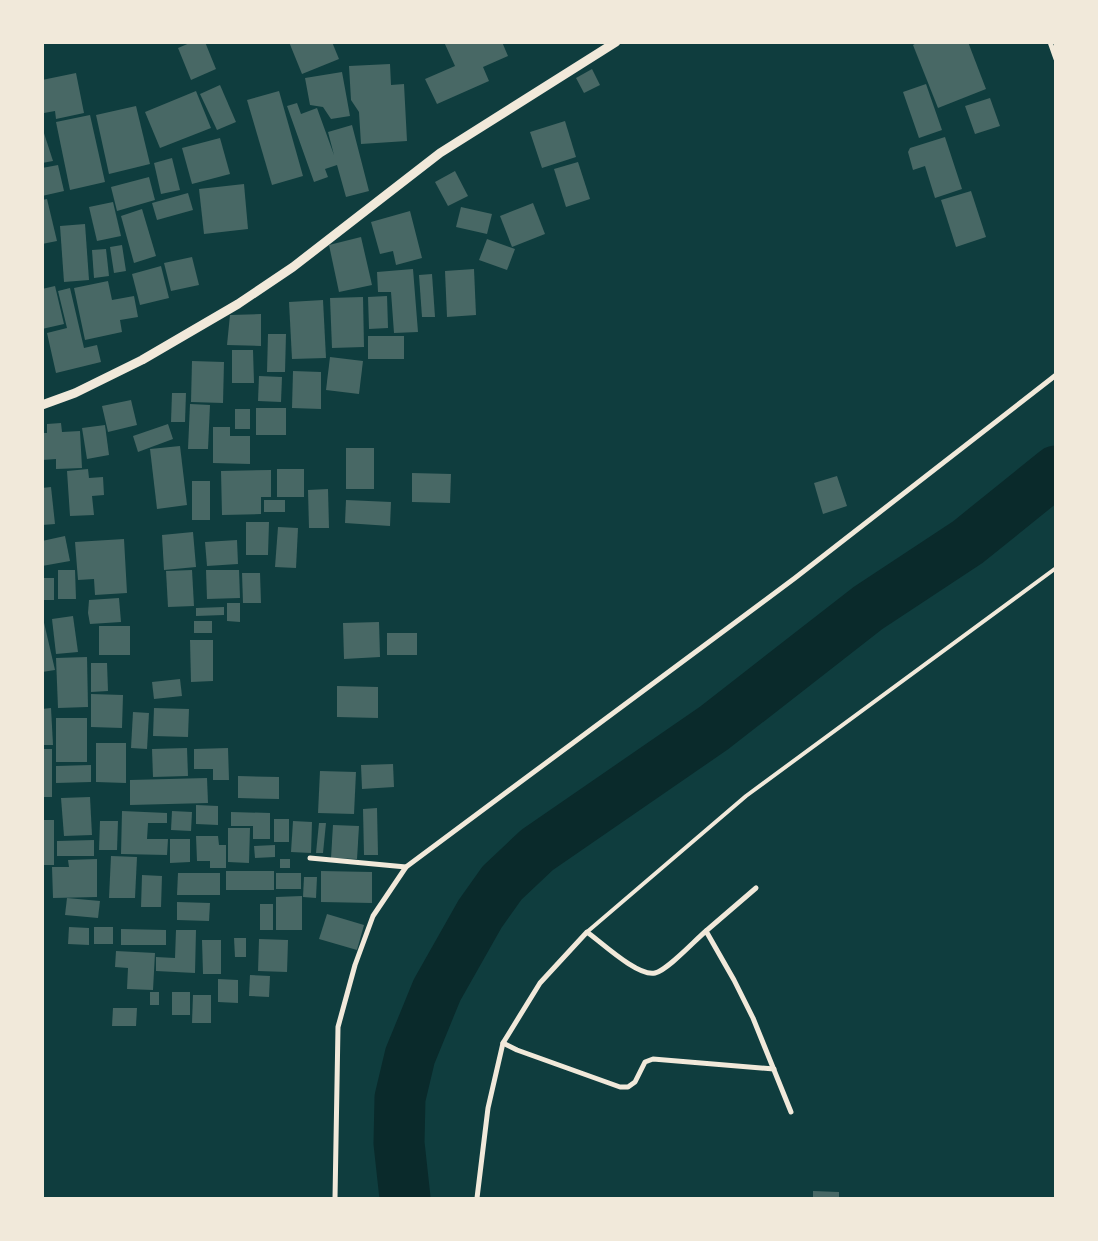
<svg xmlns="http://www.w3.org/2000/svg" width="1098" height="1241" viewBox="0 0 1098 1241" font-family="Quicksand,sans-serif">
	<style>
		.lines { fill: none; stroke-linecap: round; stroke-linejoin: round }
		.river { stroke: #0a2a2b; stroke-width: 51 }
		.building { fill: #486865 }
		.service { stroke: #f1e9da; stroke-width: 4 }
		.minor { stroke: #f1e9da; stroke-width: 5 }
		.tertiary { stroke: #f1e9da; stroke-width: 9 }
	</style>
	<rect width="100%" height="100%" fill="#0f3d3e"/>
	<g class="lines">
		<polyline class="river" points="405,1198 399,1143 400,1098 410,1056 437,990 480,914 502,883 537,850 714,728 868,608 968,542 1056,471"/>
	</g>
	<g class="building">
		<polygon points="192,42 205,42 216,69 191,80 178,48"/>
		<polygon points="289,42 332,42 339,59 302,74"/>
		<polygon points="444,42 502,42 508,56 483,67 489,81 437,104 425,79 455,66"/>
		<polygon points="918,42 968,42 986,89 938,108 913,45"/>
		<polygon points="390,64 391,85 404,84 407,141 361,144 359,112 351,100 349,66"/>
		<polygon points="592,69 600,85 584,93 576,78"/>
		<polygon points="342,72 350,116 331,119 323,107 310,105 305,78"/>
		<polygon points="76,73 84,113 56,119 55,111 44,113 42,105 42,80"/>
		<polygon points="926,84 942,130 919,138 903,92"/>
		<polygon points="220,85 236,122 217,130 200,94"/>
		<polygon points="196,91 211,128 160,148 145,112"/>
		<polygon points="279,91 303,176 272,185 247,100"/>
		<polygon points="990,98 1000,126 975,134 965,106"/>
		<polygon points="297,103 301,114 317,108 334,155 328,132 352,125 369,191 346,197 337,165 325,169 328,177 314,182 287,106"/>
		<polygon points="136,106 150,164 109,174 96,115"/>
		<polygon points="90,115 105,182 70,190 56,122"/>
		<polygon points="565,121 576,157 542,168 530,132"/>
		<polygon points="42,127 53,161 42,163"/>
		<polygon points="945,137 962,189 935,198 925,166 913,170 908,152 910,148"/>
		<polygon points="220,138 230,174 192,184 182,148"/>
		<polygon points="172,158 180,190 161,194 154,163"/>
		<polygon points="578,162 590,199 566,207 554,169"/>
		<polygon points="58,165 64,191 42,196 42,168"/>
		<polygon points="455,171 468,196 448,206 435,182"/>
		<polygon points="149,177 155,200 117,211 111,187"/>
		<polygon points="244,184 248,229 204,234 199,189"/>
		<polygon points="971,191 986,237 956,247 941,200"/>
		<polygon points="188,193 193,210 157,220 152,203"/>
		<polygon points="47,199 57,241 42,244 42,200"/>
		<polygon points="113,202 121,236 97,241 89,207"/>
		<polygon points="533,203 545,234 512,247 500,216"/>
		<polygon points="461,207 492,214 487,234 456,227"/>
		<polygon points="142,209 156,256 134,263 121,216"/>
		<polygon points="410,211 422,258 396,265 393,251 380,254 371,222"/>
		<polygon points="85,224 89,280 64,282 60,226"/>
		<polygon points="361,237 372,285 339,292 329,245"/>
		<polygon points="487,239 515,249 507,270 479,260"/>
		<polygon points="122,245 126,271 114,273 110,247"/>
		<polygon points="106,249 109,276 94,278 92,250"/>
		<polygon points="192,257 199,285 171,291 164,263"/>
		<polygon points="161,266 169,298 140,305 132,274"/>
		<polygon points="413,269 418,332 394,333 391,292 378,292 377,272"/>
		<polygon points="474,269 476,315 447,317 445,271"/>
		<polygon points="432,274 435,317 422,317 419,275"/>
		<polygon points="108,281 112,300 134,296 138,317 120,320 122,332 85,340 74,288"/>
		<polygon points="55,286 64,324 42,329 42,289"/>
		<polygon points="70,288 84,348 97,345 101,362 56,373 47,333 67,328 58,291"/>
		<polygon points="387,296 388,328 369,329 368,297"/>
		<polygon points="363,297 364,347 332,348 330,298"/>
		<polygon points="323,300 326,358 292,359 289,302"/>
		<polygon points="261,314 261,346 227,345 230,315"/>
		<polygon points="268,334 286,334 285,372 267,372"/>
		<rect x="368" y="336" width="36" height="23"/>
		<polygon points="232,350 253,350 254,383 232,383"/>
		<polygon points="330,357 363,361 359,394 326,390"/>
		<polygon points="192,361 224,362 223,403 191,402"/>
		<polygon points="293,371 321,372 321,409 292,408"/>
		<polygon points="259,376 282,377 281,402 258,401"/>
		<polygon points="172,393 186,393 185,422 171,422"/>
		<polygon points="131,400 137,425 108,432 102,406"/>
		<polygon points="190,404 210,405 208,449 188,449"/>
		<rect x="256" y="408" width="30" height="27"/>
		<rect x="235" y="409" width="15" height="20"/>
		<polygon points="61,423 62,432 80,431 82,468 56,469 56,459 42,460 42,433 47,433 47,424"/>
		<polygon points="168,424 173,439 138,452 133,436"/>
		<polygon points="105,425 109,455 87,459 82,428"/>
		<polygon points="213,427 230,427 230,436 250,436 250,464 213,463"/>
		<polygon points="180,446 187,505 157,509 150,449"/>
		<rect x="346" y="448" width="28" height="41"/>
		<polygon points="88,469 89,478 103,477 104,495 92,496 94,515 70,516 67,471"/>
		<rect x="277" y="469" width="27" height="28"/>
		<polygon points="271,470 271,497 261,497 261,514 222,515 221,471"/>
		<polygon points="412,473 451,474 450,503 412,502"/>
		<polygon points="837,476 847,506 823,514 814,483"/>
		<rect x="192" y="481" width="18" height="39"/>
		<polygon points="51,487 55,524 42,525 42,488"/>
		<polygon points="328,489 329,528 309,528 308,490"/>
		<rect x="264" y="500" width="21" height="12"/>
		<polygon points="346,500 391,502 390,526 345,523"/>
		<polygon points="246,522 269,522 268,555 246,555"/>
		<polygon points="278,527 298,528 296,568 275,567"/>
		<polygon points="193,532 196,567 164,570 162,535"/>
		<polygon points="65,536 70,561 42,566 42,541"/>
		<polygon points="124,539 127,593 95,595 94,579 78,580 75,542"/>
		<polygon points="237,540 238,564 207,566 205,542"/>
		<polygon points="58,570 75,570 76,599 58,599"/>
		<polygon points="192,570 194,606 168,607 166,571"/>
		<polygon points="206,570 239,570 240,598 207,599"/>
		<polygon points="242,573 260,573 261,603 243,603"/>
		<rect x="42" y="578" width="12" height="22"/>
		<polygon points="119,598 121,622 90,624 88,613 89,600"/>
		<polygon points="227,603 240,603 240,622 227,621"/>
		<polygon points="224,607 224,615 196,616 196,608"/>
		<polygon points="42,614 55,670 42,672"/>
		<polygon points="73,616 78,652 56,654 52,619"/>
		<rect x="194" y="621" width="18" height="12"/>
		<polygon points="379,622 380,657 344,659 343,623"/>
		<rect x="99" y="626" width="31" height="29"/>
		<rect x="387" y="633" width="30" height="22"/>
		<polygon points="190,640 213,640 213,681 191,682"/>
		<polygon points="87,657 88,707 58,708 56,658"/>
		<polygon points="91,663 107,663 108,691 91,692"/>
		<polygon points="180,679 182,696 154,699 152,682"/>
		<polygon points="337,686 378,687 378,718 337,717"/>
		<polygon points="91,694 123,695 122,728 91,727"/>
		<polygon points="51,708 53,745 42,745 42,709"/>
		<polygon points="154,708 189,709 188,737 153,736"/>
		<polygon points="133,712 149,713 147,749 131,748"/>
		<rect x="56" y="718" width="31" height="44"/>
		<polygon points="96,743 126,743 126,783 96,782"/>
		<polygon points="187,748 188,776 153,777 152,749"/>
		<polygon points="228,748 229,780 213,780 213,769 194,769 194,749"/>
		<rect x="42" y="749" width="10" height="48"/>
		<polygon points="393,764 394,787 362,789 361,765"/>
		<polygon points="91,765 91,782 56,783 56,766"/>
		<polygon points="320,771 356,772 354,814 318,813"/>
		<polygon points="238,776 279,777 279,799 238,798"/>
		<polygon points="207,778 208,803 130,805 130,780"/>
		<polygon points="90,797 92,835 64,836 61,798"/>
		<polygon points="196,805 218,806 218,825 196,824"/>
		<polygon points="377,808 378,855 364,855 363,809"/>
		<polygon points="122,811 167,813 167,823 148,823 147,839 168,839 167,855 121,854"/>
		<polygon points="172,811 192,812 191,831 171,830"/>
		<polygon points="231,812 270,813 270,839 253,839 253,826 231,826"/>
		<rect x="274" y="819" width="15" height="23"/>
		<rect x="42" y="820" width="12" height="45"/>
		<polygon points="100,821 118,821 117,850 99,850"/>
		<polygon points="293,821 312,822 311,853 291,852"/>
		<polygon points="319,823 326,823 323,853 316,853"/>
		<polygon points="333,825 359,826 357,859 331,858"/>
		<polygon points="228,828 250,828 249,863 228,862"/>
		<polygon points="196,836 218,836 219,845 226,845 226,868 210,868 210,861 197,861"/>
		<polygon points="170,839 190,839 190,862 170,863"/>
		<polygon points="94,840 94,856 57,856 57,841"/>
		<polygon points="275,845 275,857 255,858 254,846"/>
		<polygon points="111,856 137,857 135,898 109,898"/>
		<polygon points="97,859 97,897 53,898 52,867 69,867 68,860"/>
		<rect x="280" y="859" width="10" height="9"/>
		<rect x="226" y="871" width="48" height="19"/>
		<polygon points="321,871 372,872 372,903 321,902"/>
		<polygon points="178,873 220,873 220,895 177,895"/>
		<rect x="276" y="873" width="25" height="16"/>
		<polygon points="142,875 162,876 161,907 141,907"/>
		<polygon points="304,877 317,877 316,898 303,897"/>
		<polygon points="302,896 302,930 276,930 276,897"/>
		<polygon points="67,898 100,901 98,918 65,915"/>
		<polygon points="177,902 210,903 209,921 177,920"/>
		<rect x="260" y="904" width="13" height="26"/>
		<polygon points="327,914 364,925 357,950 319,939"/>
		<polygon points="69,927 89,928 89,945 68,944"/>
		<rect x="94" y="927" width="19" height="17"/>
		<polygon points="121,929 166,930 166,945 121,945"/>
		<polygon points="176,930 196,930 195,973 156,971 156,957 175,958"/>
		<polygon points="234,938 246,938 246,957 235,957"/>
		<polygon points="259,939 288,940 287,972 258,971"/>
		<polygon points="202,940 221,940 221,974 203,974"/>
		<polygon points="116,951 155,953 153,990 127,989 128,968 115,967"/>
		<polygon points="250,975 270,976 269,997 249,996"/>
		<polygon points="218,979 238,980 238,1003 218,1002"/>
		<rect x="150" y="992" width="9" height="13"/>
		<rect x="172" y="992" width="18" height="23"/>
		<polygon points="193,995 211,995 211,1023 192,1023"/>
		<polygon points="113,1008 137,1008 136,1026 112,1026"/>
		<polygon points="813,1191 839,1192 839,1198 813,1198"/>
	</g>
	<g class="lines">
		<polyline class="service" points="587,932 746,796 1056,568"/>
		<g class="minor">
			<polyline points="1050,42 1056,59"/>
			<polyline points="310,858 406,867"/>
			<polyline points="706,931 756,888"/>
			<polyline points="503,1043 517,1050 620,1087 628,1087 635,1082 645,1062 653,1059 774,1069"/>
			<polyline points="335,1198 338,1027 355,965 373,916 406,867 795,578 1056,375"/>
			<path d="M477,1198L488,1108L503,1043L540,983L587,932C601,942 638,977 655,973C668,970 695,940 706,931L734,980L753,1018L791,1112"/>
		</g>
		<polyline class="tertiary" points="42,405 75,393 142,360 238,304 293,267 440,153 616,42"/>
	</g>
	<rect width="1098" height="1241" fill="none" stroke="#f1e9da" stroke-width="88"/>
</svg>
